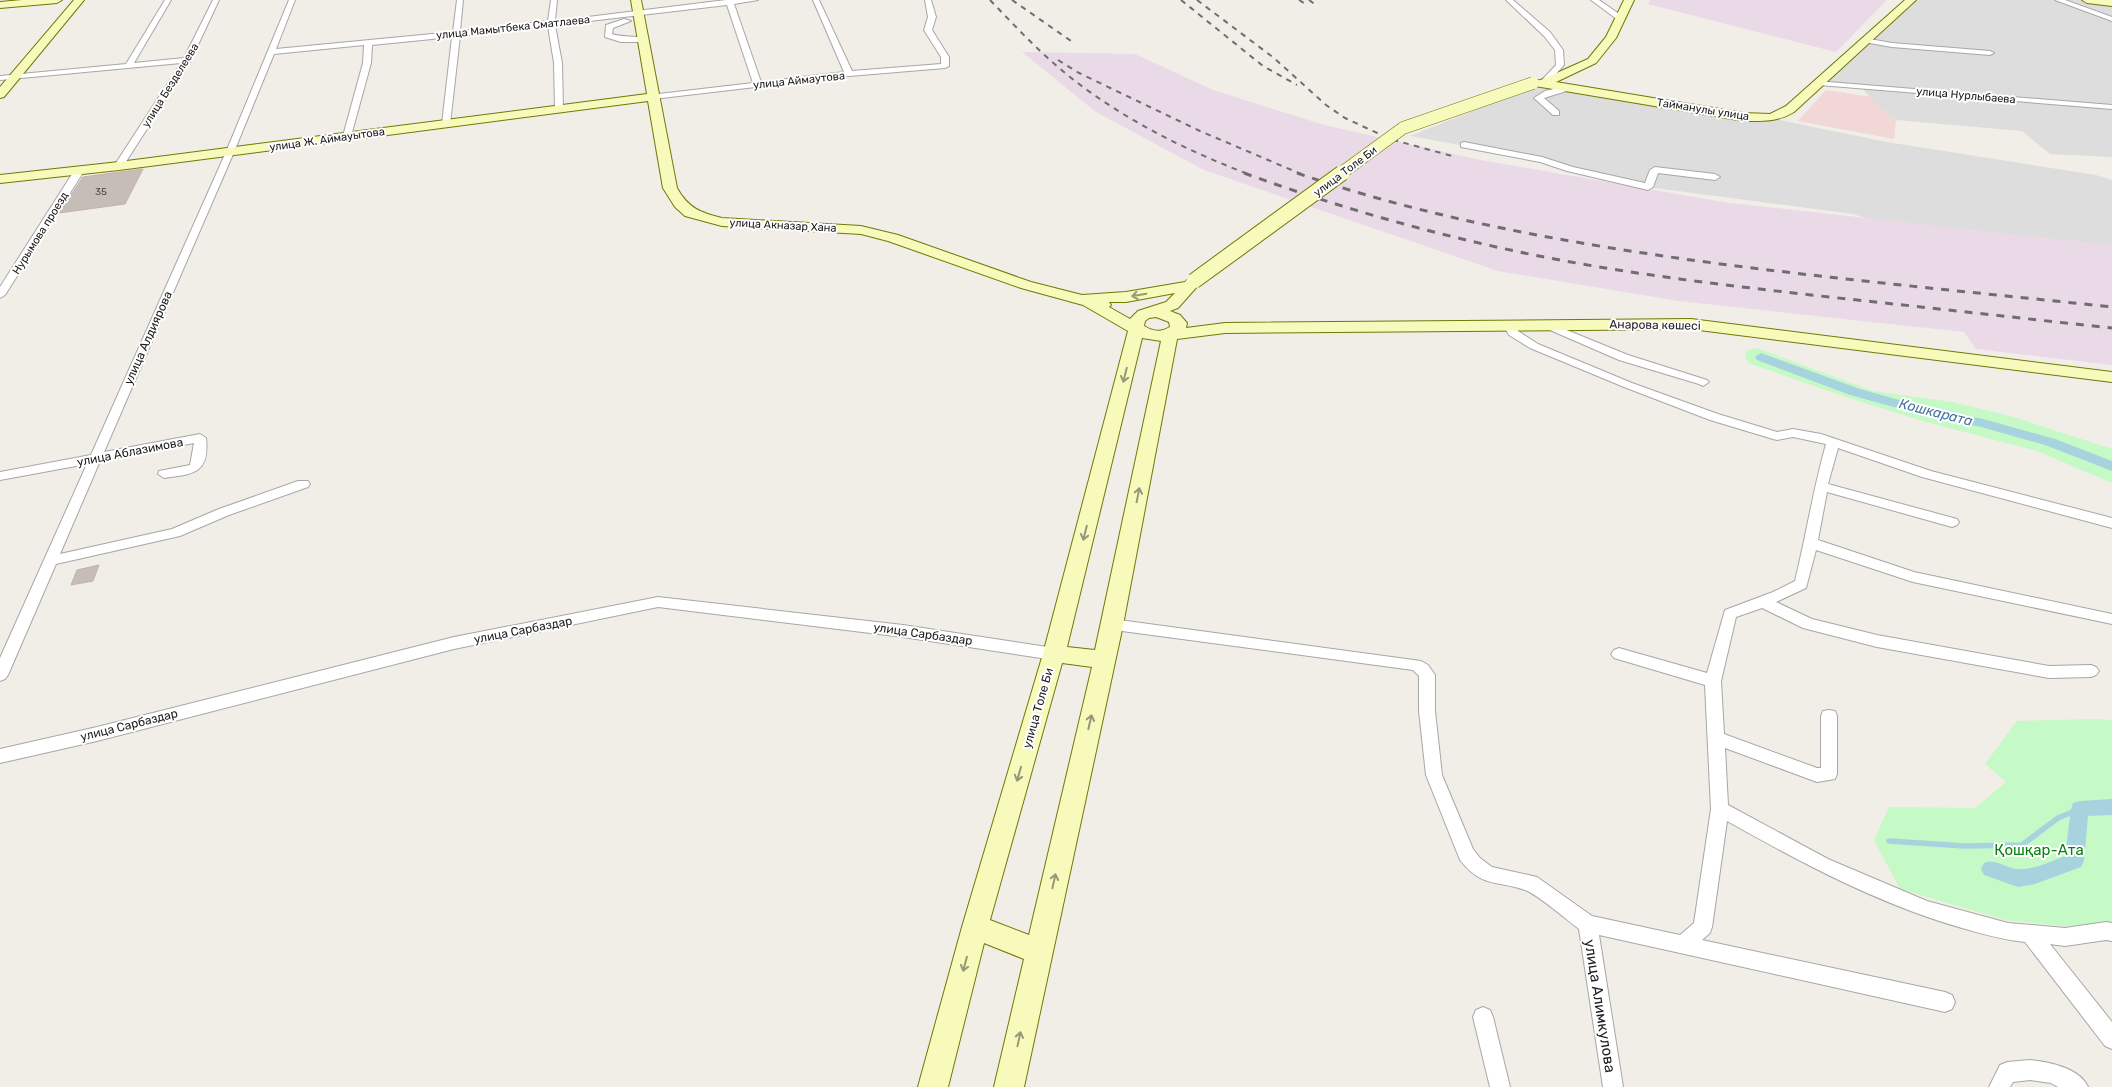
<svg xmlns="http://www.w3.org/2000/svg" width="2112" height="1087" viewBox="0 0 2112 1087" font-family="Rubik,sans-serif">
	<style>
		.residential { fill: #dedddd }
		.commercial { fill: #f1d7d6 }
		.industrial { fill: #ead9e7 }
		.park { fill: #c5fac7 }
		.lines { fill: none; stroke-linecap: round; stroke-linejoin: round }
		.stream { stroke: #a7d3de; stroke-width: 5.5 }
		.canal { fill: #a7d3de; fill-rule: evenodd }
		.building { fill: #c5bdb6; stroke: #c2b3a9 }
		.street-casing { stroke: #a7a7a7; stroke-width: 2 }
		.secondary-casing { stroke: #707905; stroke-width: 2 }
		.street { fill: #fff; fill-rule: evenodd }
		.secondary { fill: #f8fabc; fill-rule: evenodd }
		.rail-far1 { stroke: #6e6e6e; stroke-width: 2; stroke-dasharray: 5.5 5.5; stroke-linecap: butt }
		.rail { stroke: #6e6e6e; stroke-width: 3; stroke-dasharray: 8 8; stroke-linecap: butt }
		.secondary-bridge-far1-casing { stroke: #707905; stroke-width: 13; stroke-linecap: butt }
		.secondary-bridge-casing { stroke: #707905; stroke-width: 17; stroke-linecap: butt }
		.secondary-bridge-far1 { stroke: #f8fabc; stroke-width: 12 }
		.secondary-bridge { stroke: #f8fabc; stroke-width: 15 }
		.oneway { stroke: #979876 }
		.labels { text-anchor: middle; stroke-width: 4; stroke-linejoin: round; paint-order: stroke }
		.number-label { font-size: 10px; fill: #494746 }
		.far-street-label { font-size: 11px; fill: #202020; stroke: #fff }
		.street-label { font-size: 12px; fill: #202020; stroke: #fff }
		.water-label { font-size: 14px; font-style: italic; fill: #4676a0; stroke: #fff }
		.near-park-label { font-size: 15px; fill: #0c8012; stroke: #fff }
		.near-street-label { font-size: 15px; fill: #202020; stroke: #fff }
	</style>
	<rect width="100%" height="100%" fill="#f1ede7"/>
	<g class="residential">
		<polygon points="1911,0 2087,0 2112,3 2112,157 2050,154 2022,131 1896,120 1877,106 1861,87 1819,83"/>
		<polygon points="1543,83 1770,118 1887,142 2096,175 2112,180 2112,248 1866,218 1853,214 1648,187 1542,160 1410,136"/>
	</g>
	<polygon class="commercial" points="1826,90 1872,97 1877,106 1896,120 1894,139 1798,121"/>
	<g class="industrial">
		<polygon points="1650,0 1887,0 1836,52 1648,4"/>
		<polygon points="1022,52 1135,54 1213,90 1324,125 1480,160 1729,203 2112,245 2112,365 1976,349 1964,332 1679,301 1498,271 1204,170 1096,112"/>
	</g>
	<g class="park">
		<polygon points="1756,348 1873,391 1952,402 2014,417 2112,449 2112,483 2037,451 1926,422 1849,398 1748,363 1745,354 1748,350"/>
		<polygon points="2096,719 2112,720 2112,931 2005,920 1900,889 1874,840 1889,807 1975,808 2006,782 1985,764 2017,721"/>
	</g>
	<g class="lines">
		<polyline class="stream" points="1889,841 1965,846 2022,845 2058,818 2080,809"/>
		<g class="canal">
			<polygon points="1761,353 1860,389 1924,407 1983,419 2055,439 2112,461 2112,471 2045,445 1981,427 1923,415 1850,395 1757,360 1755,357"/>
			<path d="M2112,799V815L2088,816L2084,861L2081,867L2035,884L2018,887L1984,875L1981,869L1984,863C1997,858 2006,869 2019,869C2034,870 2051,861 2065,856L2071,809L2073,803L2080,801Z"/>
		</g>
	</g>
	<g class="building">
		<polygon points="143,169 125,204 59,213 83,177"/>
		<polygon points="99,565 93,581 71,585 77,570"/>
	</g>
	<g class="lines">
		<defs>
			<g id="street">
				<polygon points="165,0 171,0 134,63 184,58 213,0 219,0 191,60 122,168 116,168 114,166 181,63 0,80 0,76 126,64"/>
				<path d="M289,0H295L276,49L453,32L457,0H463L460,31L548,21L551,0H557L555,21L726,0H758L734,4L761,82L844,72L813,0H819L852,71L941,64V57L924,30L928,17L925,0H931L936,17L932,30L949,57V66L945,68L849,76L653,99L649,97L650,95L753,83L727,5L555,25L562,63L563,109L559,111L555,109L554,63L548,26L460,36L450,124L446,127L442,124L452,37L372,45L371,63L351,136L347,139L343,136L363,63L364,45L274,54L234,152L104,452L200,434L206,438C210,474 193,474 164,478L158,474L159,471L190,465L194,443L100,461L60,554L172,529L219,509L298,481H308L310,484L308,487L229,515L180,536L56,564L8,675L5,679L0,681V658L87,464L0,480V472L91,455L226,152Z"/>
				<polygon points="1506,0 1513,0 1550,32 1563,50 1564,65 1546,85 1539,83 1556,65 1555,50 1544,36"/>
				<polygon points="1591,0 1599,0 1625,18 1618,20"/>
				<polygon points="2055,0 2065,0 2112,17 2112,21"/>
				<path d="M624,19L631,21L613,28L612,34C623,38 641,35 648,40L647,42H621L605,37L606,25Z"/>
				<polygon points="1864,38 1892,43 1990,51 1994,53 1990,55 1892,47 1864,42"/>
				<polygon points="1816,81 2112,105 2112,109 1819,85 1815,83"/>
				<polygon points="1570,85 1573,85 1573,89 1544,98 1559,111 1559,115 1553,115 1534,98 1545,91"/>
				<polygon points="1464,142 1542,157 1573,167 1645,183 1650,170 1655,167 1715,174 1720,177 1715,180 1658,173 1653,187 1648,190 1567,171 1540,162 1461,147 1461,143"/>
				<polygon points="79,168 84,171 5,295 0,298 0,287 74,171"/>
				<path d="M1509,322L1513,323L1518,331L1538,344L1632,383L1718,414L1777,432L1793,429L1821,434L1931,471L2112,518V528L1922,477L1838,448L1828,484L1957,519L1959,522L1957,525L1952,527L1827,492L1818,540L1914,572L2112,614V624L1913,582L1816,550L1806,588L1776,602L1812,619L1877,635L2049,666L2091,665L2096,667L2099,671L2096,675L2091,677L2049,678L1877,647L1803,628L1762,608L1736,617L1721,681L1724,734L1817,768H1821V716L1823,711L1829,710L1835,711L1837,716V774L1835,779L1817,782L1725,748L1728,805L1828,859L1927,901L2008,923L2065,928L2106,922L2112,923V941L2106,940L2065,946L2050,944L2112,1022V1049L2105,1046L2025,942C2003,940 1983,934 1962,928C1878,904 1802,863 1727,821L1712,927L1710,933L1702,940L1945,992L1952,995L1955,1002L1952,1009L1945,1012L1599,935L1623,1087H1603L1579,929C1567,920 1537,894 1525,890C1496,880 1482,888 1460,860L1426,775L1419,711V676L1413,670L1107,629L1105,625L1107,621L1112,619L1421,661L1428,665L1435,675V711L1442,775L1473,849L1480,858L1492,867L1537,877L1592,916L1680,935L1694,923L1711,809L1705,685L1614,658L1611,654L1614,650L1619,648L1707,673L1725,610L1773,592L1795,581C1806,536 1813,490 1826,444L1793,437L1777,440L1773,439L1710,420L1624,387L1530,348L1509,335L1503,325Z"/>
				<polygon points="1547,322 1628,355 1707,380 1709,382 1703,386 1699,384 1619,360 1543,327 1541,325 1543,323"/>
				<polygon points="658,597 903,625 1054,648 1059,650 1062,654 1059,658 1054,660 903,637 658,607 454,649 97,741 0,763 0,749 97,727 454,637"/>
				<polygon points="1483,1007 1490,1010 1493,1017 1510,1087 1490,1087 1473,1017 1476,1010"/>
				<path d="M2030,1060C2049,1062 2080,1068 2088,1087H2058L2051,1083L2030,1080L2013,1082L2010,1087H1989L2000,1065L2007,1062Z"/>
			</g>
			<g id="secondary">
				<polygon points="22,0 62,0 57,3 0,8 0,2"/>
				<polygon points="74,0 84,0 4,97 0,98 0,87"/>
				<path d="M631,0H641L677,188C688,208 701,213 722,218L861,226L898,235L1031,282L1082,295L1126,292L1185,282C1189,277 1193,276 1199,278L1202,281L1178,308L1170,311L1180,315L1187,323L1186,328L1225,323L1691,319L2112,372V382L1691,329L1225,333L1177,339L1123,625L1024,1087H994L1024,959L984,943L948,1087H918L962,927L1043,654L1128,331L1083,305L1021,288L888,241L861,234L722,226L685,216L675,207L663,188L648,101L119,170L0,183V175L119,162L647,94ZM1175,293L1166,302L1138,311L1130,319L1109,307L1111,305L1109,302H1126ZM1156,317L1169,322L1170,327C1161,332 1154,332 1144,326L1145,321L1149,318ZM1142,338L1161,341L1095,650L1067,647ZM1062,663L1092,667L1029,935L990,920Z"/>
				<path d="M1624,0H1634L1616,38L1596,63L1556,82L1744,113L1770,114L1786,106L1905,0H1916L1794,112C1778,122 1763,121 1744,121L1529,85L1527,83L1529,81L1541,80L1588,59L1606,37Z"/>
				<polygon points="2082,0 2112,0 2112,6 2087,3"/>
			</g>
		</defs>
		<use href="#street" class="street-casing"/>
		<use href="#secondary" class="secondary-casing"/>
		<use href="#street" class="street"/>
		<use href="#secondary" class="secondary"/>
		<g class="rail-far1">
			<path d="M990,0C1016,27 1041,54 1070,77C1123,119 1185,150 1248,174"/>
			<polyline points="1012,0 1074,43"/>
			<polyline points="1181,0 1263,66 1297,85"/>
			<polyline points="1197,0 1274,58 1326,105 1345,118 1390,139 1452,156"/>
			<polyline points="1299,0 1304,3"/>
			<polyline points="1309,0 1316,5"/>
			<polyline points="1058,60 1079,73 1200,131 1301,174"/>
		</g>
		<g class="rail">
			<path d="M1244,173C1340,208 1439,236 1539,256C1635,275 1732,286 1829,297C1924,307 2018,318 2112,328"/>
			<path d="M1297,173C1424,217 1557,241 1691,260C1831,279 1971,292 2112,307"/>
		</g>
		<defs>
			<polyline id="secondary-bridge-far1" points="1340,174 1403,128 1533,83"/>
			<polyline id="secondary-bridge" points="1194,281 1342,173"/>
		</defs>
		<use href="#secondary-bridge-far1" class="secondary-bridge-far1-casing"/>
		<use href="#secondary-bridge" class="secondary-bridge-casing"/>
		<use href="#secondary-bridge-far1" class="secondary-bridge-far1"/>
		<use href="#secondary-bridge" class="secondary-bridge"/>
	</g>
	<defs><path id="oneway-shaft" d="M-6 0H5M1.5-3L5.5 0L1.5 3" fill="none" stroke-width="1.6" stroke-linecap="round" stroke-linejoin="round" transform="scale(1.25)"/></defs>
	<g class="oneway">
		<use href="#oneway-shaft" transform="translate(1139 295) rotate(170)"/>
		<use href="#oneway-shaft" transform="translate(1125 375) rotate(104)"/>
		<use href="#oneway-shaft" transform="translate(1138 495) rotate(-79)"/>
		<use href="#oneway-shaft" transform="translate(1085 533) rotate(104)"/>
		<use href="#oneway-shaft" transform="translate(1090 722) rotate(-77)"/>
		<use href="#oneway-shaft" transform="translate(1019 774) rotate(106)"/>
		<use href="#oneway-shaft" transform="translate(1054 881) rotate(-77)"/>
		<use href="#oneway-shaft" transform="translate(965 964) rotate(105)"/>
		<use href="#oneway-shaft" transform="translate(1019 1039) rotate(-78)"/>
	</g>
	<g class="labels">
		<g class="number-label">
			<text x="101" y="195">35</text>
		</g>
		<g class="far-street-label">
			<text transform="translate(513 27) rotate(-6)" y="4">улица Мамытбека Сматлаева</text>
			<text transform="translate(799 80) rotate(-6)" y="4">улица Аймаутова</text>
			<text transform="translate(170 85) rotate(-58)" y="4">улица Безделеева</text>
			<text transform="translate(1966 95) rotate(5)" y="4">улица Нурлыбаева</text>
			<text transform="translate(1703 109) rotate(9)" y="4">Тайманулы улица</text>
			<text transform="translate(327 139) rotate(-8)" y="4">улица Ж. Аймауытова</text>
			<text transform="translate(1345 171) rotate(-37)" y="4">улица Толе Би</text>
			<text transform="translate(783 225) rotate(3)" y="4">улица Акназар Хана</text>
			<text transform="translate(40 233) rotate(-58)" y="4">Нурымова проезд</text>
		</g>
		<g class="street-label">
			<text transform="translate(1655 325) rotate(1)" y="4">Анарова көшесі</text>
			<text transform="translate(148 338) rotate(-66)" y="4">улица Алдиярова</text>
			<text transform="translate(130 452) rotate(-11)" y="4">улица Аблазимова</text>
			<text transform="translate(523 630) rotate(-11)" y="4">улица Сарбаздар</text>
			<text transform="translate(923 634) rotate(8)" y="4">улица Сарбаздар</text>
			<text transform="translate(1038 708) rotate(-74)" y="4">улица Толе Би</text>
			<text transform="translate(129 725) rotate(-14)" y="4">улица Сарбаздар</text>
		</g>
		<g class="water-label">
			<text transform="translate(1936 412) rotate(14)" y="5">Кошкарата</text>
		</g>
		<g class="near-park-label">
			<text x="2039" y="855">Қошқар-Ата</text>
		</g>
		<g class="near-street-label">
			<text transform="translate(1600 1006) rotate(81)" y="5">улица Алимкулова</text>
		</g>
	</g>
</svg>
